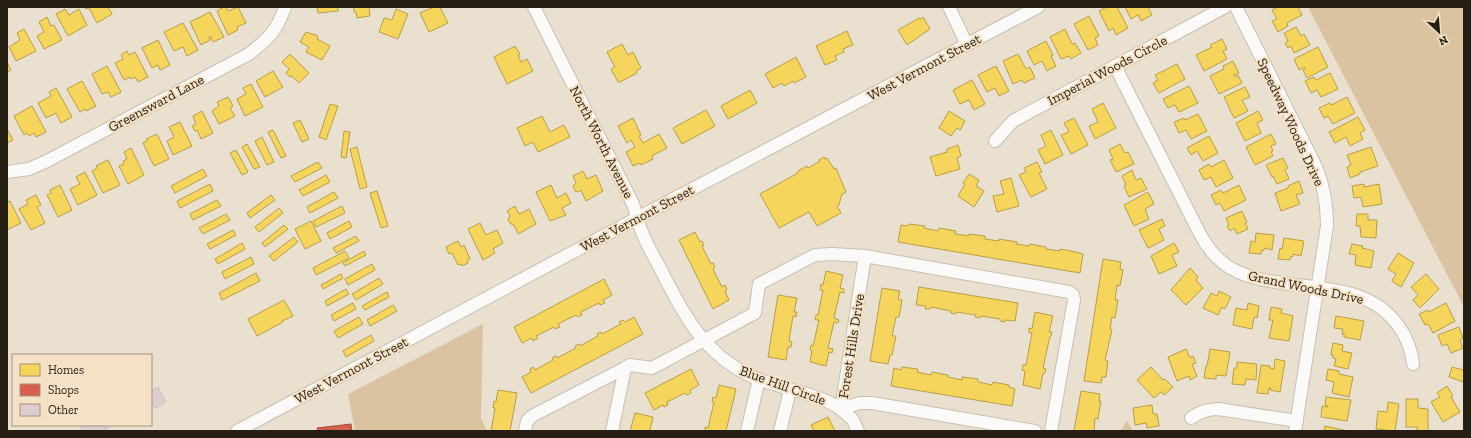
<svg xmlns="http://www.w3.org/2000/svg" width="1471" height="438" viewBox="0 0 1471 438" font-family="'Zilla Slab',serif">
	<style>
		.green { fill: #dbc3a1 }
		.homes { fill: #f6d55c; stroke: #b89e46 }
		.shops { fill: #d6604d; stroke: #a14c3c }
		.building { fill: #decccf; stroke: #cbc1be }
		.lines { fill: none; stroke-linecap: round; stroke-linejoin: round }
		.minor-casing { stroke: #c7bfb3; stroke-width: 14 }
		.minor { stroke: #fcfaf8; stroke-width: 12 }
		.labels { text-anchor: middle; stroke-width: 4; stroke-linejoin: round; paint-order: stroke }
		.street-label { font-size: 14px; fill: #261f14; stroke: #f5e2c6 }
	</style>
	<rect width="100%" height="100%" fill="#eae0d0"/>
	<g class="green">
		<polygon points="1308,7 1464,7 1464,307"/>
		<polygon points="483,324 481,418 487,431 355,431 348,394"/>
		<polygon points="1127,420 1133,431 1121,431"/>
	</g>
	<g class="homes">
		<polygon points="84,7 108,7 112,14 97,23 89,8 86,9"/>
		<polygon points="224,7 226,7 228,11 238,7 246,23 237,27 238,30 228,35 217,11"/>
		<polygon points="317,7 338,7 338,11 318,13"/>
		<polygon points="354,7 369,7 370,16 357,18 356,12 354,12"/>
		<polygon points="434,7 440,7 448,23 429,32 420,13"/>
		<polygon points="1107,7 1117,7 1128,28 1116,35 1113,28 1109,31 1099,11"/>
		<polygon points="1125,7 1148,7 1152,15 1141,21 1138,15 1131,19"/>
		<polygon points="1278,7 1298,7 1302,15 1287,23 1288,26 1278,32 1272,21 1277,19 1272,10"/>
		<polygon points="65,9 69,15 79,9 87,25 68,36 56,14"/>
		<polygon points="396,9 408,14 398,39 379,32 384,18 392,20"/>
		<polygon points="210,12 224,37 213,42 210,36 209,37 210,40 201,45 190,22"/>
		<polygon points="1089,16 1099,36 1095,38 1098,45 1088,50 1074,24"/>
		<polygon points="47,17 51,26 54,25 62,40 44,49 37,36 44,32 39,22"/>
		<polygon points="923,17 930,29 907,45 898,30 919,18 920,19"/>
		<polygon points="183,23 198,50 187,56 183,47 174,51 164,32"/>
		<polygon points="1296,27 1301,36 1304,34 1310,45 1294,53 1291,46 1288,48 1285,43 1288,41 1284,33"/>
		<polygon points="24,29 36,51 16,61 9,47 20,40 17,33"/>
		<polygon points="1065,29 1072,44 1075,43 1081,53 1071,59 1069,56 1061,59 1050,37"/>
		<polygon points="847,31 853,45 843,49 844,52 835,56 837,60 825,65 816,46"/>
		<polygon points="306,32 318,36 317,39 330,46 322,60 306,52 309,47 300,42"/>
		<polygon points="1222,39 1227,49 1223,51 1227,59 1204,71 1196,55 1212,47 1210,45"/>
		<polygon points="158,40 170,65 160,70 158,65 152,68 142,48"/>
		<polygon points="1046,41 1053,55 1051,56 1056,66 1047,71 1042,61 1034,65 1027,51"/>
		<polygon points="622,44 628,55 633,52 641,68 636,71 637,73 620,82 618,82 611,69 615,67 607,52"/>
		<polygon points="515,46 520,54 518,55 521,62 527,59 533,71 507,84 494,57"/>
		<polygon points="1318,47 1328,67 1307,78 1303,70 1305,69 1304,67 1299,70 1294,59"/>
		<polygon points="127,51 129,55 135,52 148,77 138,82 135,77 131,79 130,77 124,80 115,63 123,59 121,55"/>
		<polygon points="290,54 309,73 299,83 292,76 290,77 286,73 289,69 282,62"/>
		<polygon points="1018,54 1026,69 1030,67 1035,78 1024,83 1022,80 1013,84 1003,61"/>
		<polygon points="796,57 806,77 794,83 793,81 784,86 782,83 773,88 765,74"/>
		<polygon points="1233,61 1239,73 1234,75 1235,77 1238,75 1242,83 1219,94 1210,76 1224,69 1223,66"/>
		<polygon points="7,62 11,70 7,72"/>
		<polygon points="1177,64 1185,79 1159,93 1153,83 1158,80 1155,75"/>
		<polygon points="107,66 121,92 111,97 108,92 102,94 92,74"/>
		<polygon points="996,66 1009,91 999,96 995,88 987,92 978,75"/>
		<polygon points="273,71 283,87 265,97 256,81"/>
		<polygon points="1330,73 1338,89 1321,97 1317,90 1311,93 1305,81 1314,77 1316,80"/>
		<polygon points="972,80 985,104 974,110 969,100 960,104 953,90"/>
		<polygon points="82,81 96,106 86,111 85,109 80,112 67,89"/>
		<polygon points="251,84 263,107 245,116 237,99 246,94 243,88"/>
		<polygon points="1189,86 1198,103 1179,112 1175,105 1168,108 1163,99"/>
		<polygon points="1245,87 1250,97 1242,100 1248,111 1234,118 1224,97"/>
		<polygon points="56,88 72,117 61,123 56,113 46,118 38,103 51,96 49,92"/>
		<polygon points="750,90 757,103 728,119 721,106"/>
		<polygon points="228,97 233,106 230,108 235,116 219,124 212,111 219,106 217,102"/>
		<polygon points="1347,97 1355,113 1333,124 1328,116 1324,118 1319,108 1330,103 1331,105"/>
		<polygon points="1103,103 1116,128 1095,139 1089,126 1098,122 1092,109"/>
		<polygon points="330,104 338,106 326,140 319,137"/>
		<polygon points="32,106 46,132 36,137 34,133 29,136 27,133 24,135 14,116"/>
		<polygon points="706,110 715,126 682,144 673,128"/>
		<polygon points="202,111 213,133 201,139 197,130 195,131 192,126 196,124 193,116"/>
		<polygon points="949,111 965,121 960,130 957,128 951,136 939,128"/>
		<polygon points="1258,111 1263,120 1257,123 1261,133 1245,141 1236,123"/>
		<polygon points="1198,114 1207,131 1191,139 1186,130 1179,133 1174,122 1184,118 1185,120"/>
		<polygon points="542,116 550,132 564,125 570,137 538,152 533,142 525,146 517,128"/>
		<polygon points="1358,117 1365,130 1360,133 1363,139 1350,146 1346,137 1335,143 1329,132"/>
		<polygon points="633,118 641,135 639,136 643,143 659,134 667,148 652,156 653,159 641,165 640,163 633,166 626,152 635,147 631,140 627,143 618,126"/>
		<polygon points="1074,118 1088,145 1071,154 1061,135 1069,132 1064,123"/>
		<polygon points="300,120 309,139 302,142 293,123"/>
		<polygon points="180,122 192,146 173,155 167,141 174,137 169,127"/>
		<polygon points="7,129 13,140 7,143"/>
		<polygon points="273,130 286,156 281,158 268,132"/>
		<polygon points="1051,130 1063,155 1045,164 1038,150 1046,146 1041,135"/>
		<polygon points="344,131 350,132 346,158 341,157"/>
		<polygon points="157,134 169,159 154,166 143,143 147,141 146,139"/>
		<polygon points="1271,134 1276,144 1271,146 1273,151 1271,152 1273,156 1255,165 1246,147"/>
		<polygon points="1209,136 1218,153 1203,161 1197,151 1191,155 1187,148"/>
		<polygon points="262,137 274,162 267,165 255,141"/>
		<polygon points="247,144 260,167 254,169 242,147"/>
		<polygon points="1120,144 1125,153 1128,152 1134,164 1116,172 1110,160 1113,159 1109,150"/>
		<polygon points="958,145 961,156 957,158 960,169 936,176 930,157 947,152 947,149"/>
		<polygon points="357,147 367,187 360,189 350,149"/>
		<polygon points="1371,147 1378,166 1360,172 1360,174 1350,178 1347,167 1351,165 1347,155"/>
		<polygon points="131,148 144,175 128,184 119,166 124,164 123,161 127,159 124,152"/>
		<polygon points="236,150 248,172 242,175 230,153"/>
		<polygon points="824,157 825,159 827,158 834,169 836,168 846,192 842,194 839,205 837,206 841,213 817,226 809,212 779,228 760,194 798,173 798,171 807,166 808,168 820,161 819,160"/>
		<polygon points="1283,158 1288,168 1285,170 1289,179 1277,184 1273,176 1272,177 1266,165"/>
		<polygon points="108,160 120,185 103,193 92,171 97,168 96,166"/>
		<polygon points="1224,160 1233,178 1216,187 1211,177 1204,180 1199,170 1209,164 1211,167"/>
		<polygon points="318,162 322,168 295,182 291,176"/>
		<polygon points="1037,162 1042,172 1039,173 1047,189 1031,197 1019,175 1026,172 1024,168"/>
		<polygon points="203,169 207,176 175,193 171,186"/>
		<polygon points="1132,170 1136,180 1141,178 1147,189 1129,197 1124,186 1126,185 1122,176"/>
		<polygon points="583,171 587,179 596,175 603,191 586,201 581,190 578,192 575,191 573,186 576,183 573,176"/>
		<polygon points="85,172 97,195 78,205 70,189 80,184 76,177"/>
		<polygon points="969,174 979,180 976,186 984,191 974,207 958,196 965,184 963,183"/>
		<polygon points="326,175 330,182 303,196 299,190"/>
		<polygon points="1011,178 1019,206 997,212 993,196 1004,194 1000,181"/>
		<polygon points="1299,181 1303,193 1296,195 1300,204 1281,211 1275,193 1288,188 1288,186"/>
		<polygon points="210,184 213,191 180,208 177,201"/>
		<polygon points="1364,184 1364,187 1379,184 1382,204 1363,207 1361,197 1354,198 1352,186"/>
		<polygon points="60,185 72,210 58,217 47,195 51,193 50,190"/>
		<polygon points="551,185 557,198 566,193 571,203 562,208 566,215 550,221 536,192"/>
		<polygon points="1239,185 1246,200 1224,211 1220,203 1216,205 1211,195 1221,190 1223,193"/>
		<polygon points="377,191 388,226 381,228 370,193"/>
		<polygon points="334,192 338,198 310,213 307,207"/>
		<polygon points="1148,192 1154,204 1145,209 1149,219 1134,226 1124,205"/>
		<polygon points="36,195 41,205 37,207 45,223 31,230 19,209 28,204 26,200"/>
		<polygon points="271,195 275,200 250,218 247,213"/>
		<polygon points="217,200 221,206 193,220 190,214"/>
		<polygon points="10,201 21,223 7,230 7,202"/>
		<polygon points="342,206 345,213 316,227 313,221"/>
		<polygon points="515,206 519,214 529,209 536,224 518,234 514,225 511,224 508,220 510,216 507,211"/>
		<polygon points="279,208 283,213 259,232 255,227"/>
		<polygon points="1242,211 1247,222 1245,223 1248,229 1237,234 1234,228 1230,231 1227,226 1229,225 1226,218"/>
		<polygon points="226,214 230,220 203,234 199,228"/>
		<polygon points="1357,214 1368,214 1368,220 1377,220 1376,238 1361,237 1360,226 1356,226"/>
		<polygon points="1162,219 1165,226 1159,229 1164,240 1148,248 1139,230"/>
		<polygon points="311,221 321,241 305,249 295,229"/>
		<polygon points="349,221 352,227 330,239 327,233"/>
		<polygon points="480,223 486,235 497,230 503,243 493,249 495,253 483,260 468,229"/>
		<polygon points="909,224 925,226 924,228 938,231 939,228 956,231 955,234 969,236 969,234 985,236 985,239 999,241 999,239 1017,242 1016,244 1029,246 1030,244 1046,247 1046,249 1060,251 1060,249 1076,252 1083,254 1080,273 898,242 901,225 908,226"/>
		<polygon points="284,225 288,229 265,247 262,243"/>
		<polygon points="233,230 236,235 210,249 207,244"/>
		<polygon points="695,232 700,242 702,241 704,245 702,246 711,264 713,263 715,267 713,269 722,287 725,285 727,290 725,291 729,300 713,309 679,240"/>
		<polygon points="1256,233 1274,235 1272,250 1265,248 1264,250 1262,250 1261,254 1249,253 1251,241 1255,242"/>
		<polygon points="356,236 359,241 336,253 333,248"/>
		<polygon points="294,237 298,242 274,261 269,256"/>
		<polygon points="1284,238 1304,241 1301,256 1293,254 1293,257 1291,256 1290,260 1278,259 1280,248 1282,249"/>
		<polygon points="458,241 461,247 464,245 470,259 467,261 468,263 462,266 461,264 458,265 452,253 449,254 446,247"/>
		<polygon points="242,243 245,249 218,264 215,259"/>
		<polygon points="1174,243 1179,252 1172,255 1177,266 1159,274 1151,256"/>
		<polygon points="1352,244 1363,246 1362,248 1374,251 1371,268 1355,265 1356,255 1349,254"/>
		<polygon points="345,251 349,258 316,275 313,268"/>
		<polygon points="364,251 366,255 345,266 343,263"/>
		<polygon points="1398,253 1414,263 1401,287 1392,281 1396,274 1388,269"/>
		<polygon points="251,257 254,264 225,279 222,272"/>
		<polygon points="1103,259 1121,262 1120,269 1123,270 1120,286 1117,285 1115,300 1118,300 1115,318 1112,317 1110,329 1112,330 1105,360 1108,361 1106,377 1102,377 1101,383 1084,381"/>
		<polygon points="372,264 375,270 348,285 345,279"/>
		<polygon points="1190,268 1198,277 1196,280 1203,288 1186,305 1171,290"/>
		<polygon points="826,271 843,275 840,288 844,289 844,293 840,292 834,318 839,320 838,323 834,322 828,348 833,349 832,353 829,352 826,366 810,362 812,351 810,350 811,345 813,346 819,320 815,320 816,315 818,315 823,290 820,290 821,284 823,285"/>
		<polygon points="256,273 260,281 222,300 219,293"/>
		<polygon points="341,274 343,278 323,289 321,285"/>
		<polygon points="1426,274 1439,289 1420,308 1413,300 1418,295 1411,287"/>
		<polygon points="379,278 383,284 356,300 352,294"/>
		<polygon points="604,279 612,295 603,300 605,303 600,305 599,303 581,312 582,315 578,317 576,315 558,324 560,327 555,329 554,327 536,336 538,338 533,341 532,338 522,343 514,327"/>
		<polygon points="919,287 1018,303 1015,321 1005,320 1005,322 1000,321 1000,319 981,316 980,318 975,317 976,315 956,312 956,314 951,313 951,311 931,307 930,309 925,309 926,306 916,305"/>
		<polygon points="882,288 900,291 898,299 902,300 899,317 896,317 892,336 896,336 892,355 890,355 888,364 870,361"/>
		<polygon points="346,289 349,294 327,306 325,301"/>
		<polygon points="1219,291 1231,297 1225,309 1222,307 1218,315 1203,308 1211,293 1217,296"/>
		<polygon points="387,292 389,297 365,310 362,306"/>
		<polygon points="778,295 797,298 794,312 797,312 796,317 793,316 789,341 792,342 791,347 788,347 786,360 768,357"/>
		<polygon points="284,300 293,316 282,321 283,322 257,336 248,319"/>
		<polygon points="353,303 356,309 334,321 331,315"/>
		<polygon points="1248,303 1259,306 1257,318 1254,317 1252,329 1233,325 1236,308 1247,310"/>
		<polygon points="1446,303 1455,321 1433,333 1428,324 1425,325 1419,314 1428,310 1429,312"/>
		<polygon points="393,305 397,311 370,326 367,320"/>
		<polygon points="1271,307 1282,309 1281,313 1293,316 1289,341 1269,338 1273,320 1269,320"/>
		<polygon points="1035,312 1053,316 1049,332 1052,332 1051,336 1050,336 1043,368 1046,369 1045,373 1043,373 1040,389 1023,385 1025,371 1022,370 1023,365 1026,365 1032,333 1029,333 1029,328 1032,329"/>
		<polygon points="1336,316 1364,321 1360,340 1344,337 1344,334 1342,334 1343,329 1334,328"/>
		<polygon points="359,317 363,324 338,338 334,331"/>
		<polygon points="634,317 643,334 531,393 522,377 531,372 530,369 533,367 535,370 553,360 552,358 556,356 557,358 576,348 575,346 579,344 580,346 598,336 597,334 601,332 602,334 621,324 619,322 623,320 625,322"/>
		<polygon points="1459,327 1463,338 1460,340 1463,348 1451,353 1447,344 1442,346 1438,335"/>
		<polygon points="371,335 374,341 346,357 343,351"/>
		<polygon points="1333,343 1343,345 1342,351 1352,353 1348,369 1334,366 1336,359 1333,358 1333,355 1331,355"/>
		<polygon points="1186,349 1190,358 1193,356 1196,363 1192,364 1197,376 1190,380 1189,376 1177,381 1168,357"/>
		<polygon points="1210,349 1230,352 1226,376 1216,375 1216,379 1204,378 1206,366 1207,366"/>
		<polygon points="1275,359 1285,361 1280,392 1270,390 1271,388 1269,388 1268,394 1257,393 1261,365 1270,366 1270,368 1274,369"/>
		<polygon points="1237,362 1257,364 1256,380 1246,379 1245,385 1232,384 1234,368 1237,368"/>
		<polygon points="1464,366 1464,382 1449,377 1452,367 1463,370"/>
		<polygon points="902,367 918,369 917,372 931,375 932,372 948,375 948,377 962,380 962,377 978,379 978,382 992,385 993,382 1009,385 1009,387 1015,389 1012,406 891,386 894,368 901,370"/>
		<polygon points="1151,367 1163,380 1165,379 1173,387 1164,395 1161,392 1154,398 1137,380"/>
		<polygon points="691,369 699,385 690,390 691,393 687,395 685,393 667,402 668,405 664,407 663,405 654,410 645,393"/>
		<polygon points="1328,369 1339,371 1339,374 1353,377 1349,397 1332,393 1334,382 1326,380"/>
		<polygon points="719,385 736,389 726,431 705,431 705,427 708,428 714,402 712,402 713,397 716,398"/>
		<polygon points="1447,386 1453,396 1451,397 1460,412 1443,422 1431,402 1440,397 1437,393"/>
		<polygon points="498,390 517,393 510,431 491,431 495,408 493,408 494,401 496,402"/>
		<polygon points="1081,391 1100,394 1099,401 1101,401 1098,419 1095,418 1094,431 1074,431"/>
		<polygon points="1326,397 1351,400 1347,421 1321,417 1322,406 1328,407 1328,406 1325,405"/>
		<polygon points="1406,399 1418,399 1418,408 1428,409 1428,431 1417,431 1417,427 1406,427"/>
		<polygon points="1388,402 1399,404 1395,431 1376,429 1378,411 1387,412"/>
		<polygon points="1152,405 1153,414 1157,414 1159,426 1147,428 1146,423 1135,425 1133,408"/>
		<polygon points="635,413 653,417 650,430 652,431 630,431"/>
		<polygon points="828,417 835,431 814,431 811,425"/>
		<polygon points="1325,426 1348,431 1324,431"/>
	</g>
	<polygon class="shops" points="351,424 352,431 318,431 317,428"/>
	<g class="building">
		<polygon points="158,387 166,402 155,408 151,401 151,391"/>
		<polygon points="80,425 109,425 110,427 102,431 83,431"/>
	</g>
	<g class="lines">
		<defs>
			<g id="minor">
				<path d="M534,7L633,204C636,212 637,220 640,227C645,242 653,255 660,268C683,314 704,355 753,377C781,389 816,392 841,409L860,403H872L1035,431"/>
				<polyline points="949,7 967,45"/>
				<path d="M1236,7L1315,165C1324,185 1327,204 1327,226L1295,431"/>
				<path d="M1115,66L1200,234C1209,251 1220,264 1238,272C1285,293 1355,277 1392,318C1404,331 1411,347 1413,364"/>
				<polyline points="995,141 1013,121 1225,7"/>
				<path d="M7,172L29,169L47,161L249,54C268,39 277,31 285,7"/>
				<path d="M1191,418C1199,412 1207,409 1218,409L1297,421"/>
				<polyline points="237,431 637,218 1038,7"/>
				<polyline points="525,431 527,421 532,416 625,368"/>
				<polyline points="612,431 625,368 630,365 652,368 755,313 759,284 815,255 832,254 865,256 1069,292 1073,295 1074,300 1051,431"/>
				<polyline points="747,431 759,379"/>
				<polyline points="780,431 790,390"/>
				<polyline points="858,431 853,420 841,409 865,256"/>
			</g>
		</defs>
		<use href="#minor" class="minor-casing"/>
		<use href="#minor" class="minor"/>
	</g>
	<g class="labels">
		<g class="street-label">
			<text transform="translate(924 67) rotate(-28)" y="5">West Vermont Street</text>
			<text transform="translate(1107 70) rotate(-28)" y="5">Imperial Woods Circle</text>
			<text transform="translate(156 103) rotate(-28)" y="5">Greensward Lane</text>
			<text transform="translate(1291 122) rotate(65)" y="5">Speedway Woods Drive</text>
			<text transform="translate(602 142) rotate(63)" y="5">North Worth Avenue</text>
			<text transform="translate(637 218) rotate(-28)" y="5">West Vermont Street</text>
			<text transform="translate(1306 287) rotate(12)" y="5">Grand Woods Drive</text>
			<text transform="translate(851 346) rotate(-81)" y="5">Forest Hills Drive</text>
			<text transform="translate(351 370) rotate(-28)" y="5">West Vermont Street</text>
			<text transform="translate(783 385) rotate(20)" y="5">Blue Hill Circle</text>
		</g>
	</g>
	<rect width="1471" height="438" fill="none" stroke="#261f14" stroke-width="16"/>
	<rect x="12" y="354" width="140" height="72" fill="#f5e2c6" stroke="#a2947f"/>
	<rect x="20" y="364" width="20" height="12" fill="#f6d55c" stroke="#a2947f"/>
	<text x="48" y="374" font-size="12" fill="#261f14">Homes</text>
	<rect x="20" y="384" width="20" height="12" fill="#d6604d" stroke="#a2947f"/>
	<text x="48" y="394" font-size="12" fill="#261f14">Shops</text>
	<rect x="20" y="404" width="20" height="12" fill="#decccf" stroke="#a2947f"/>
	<text x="48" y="414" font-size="12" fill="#261f14">Other</text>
	<g transform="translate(1439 32) rotate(154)" stroke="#f5e2c6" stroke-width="3" paint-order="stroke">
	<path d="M0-3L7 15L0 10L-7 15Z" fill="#261f14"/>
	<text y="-6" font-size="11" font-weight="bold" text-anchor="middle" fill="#261f14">N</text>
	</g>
</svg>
